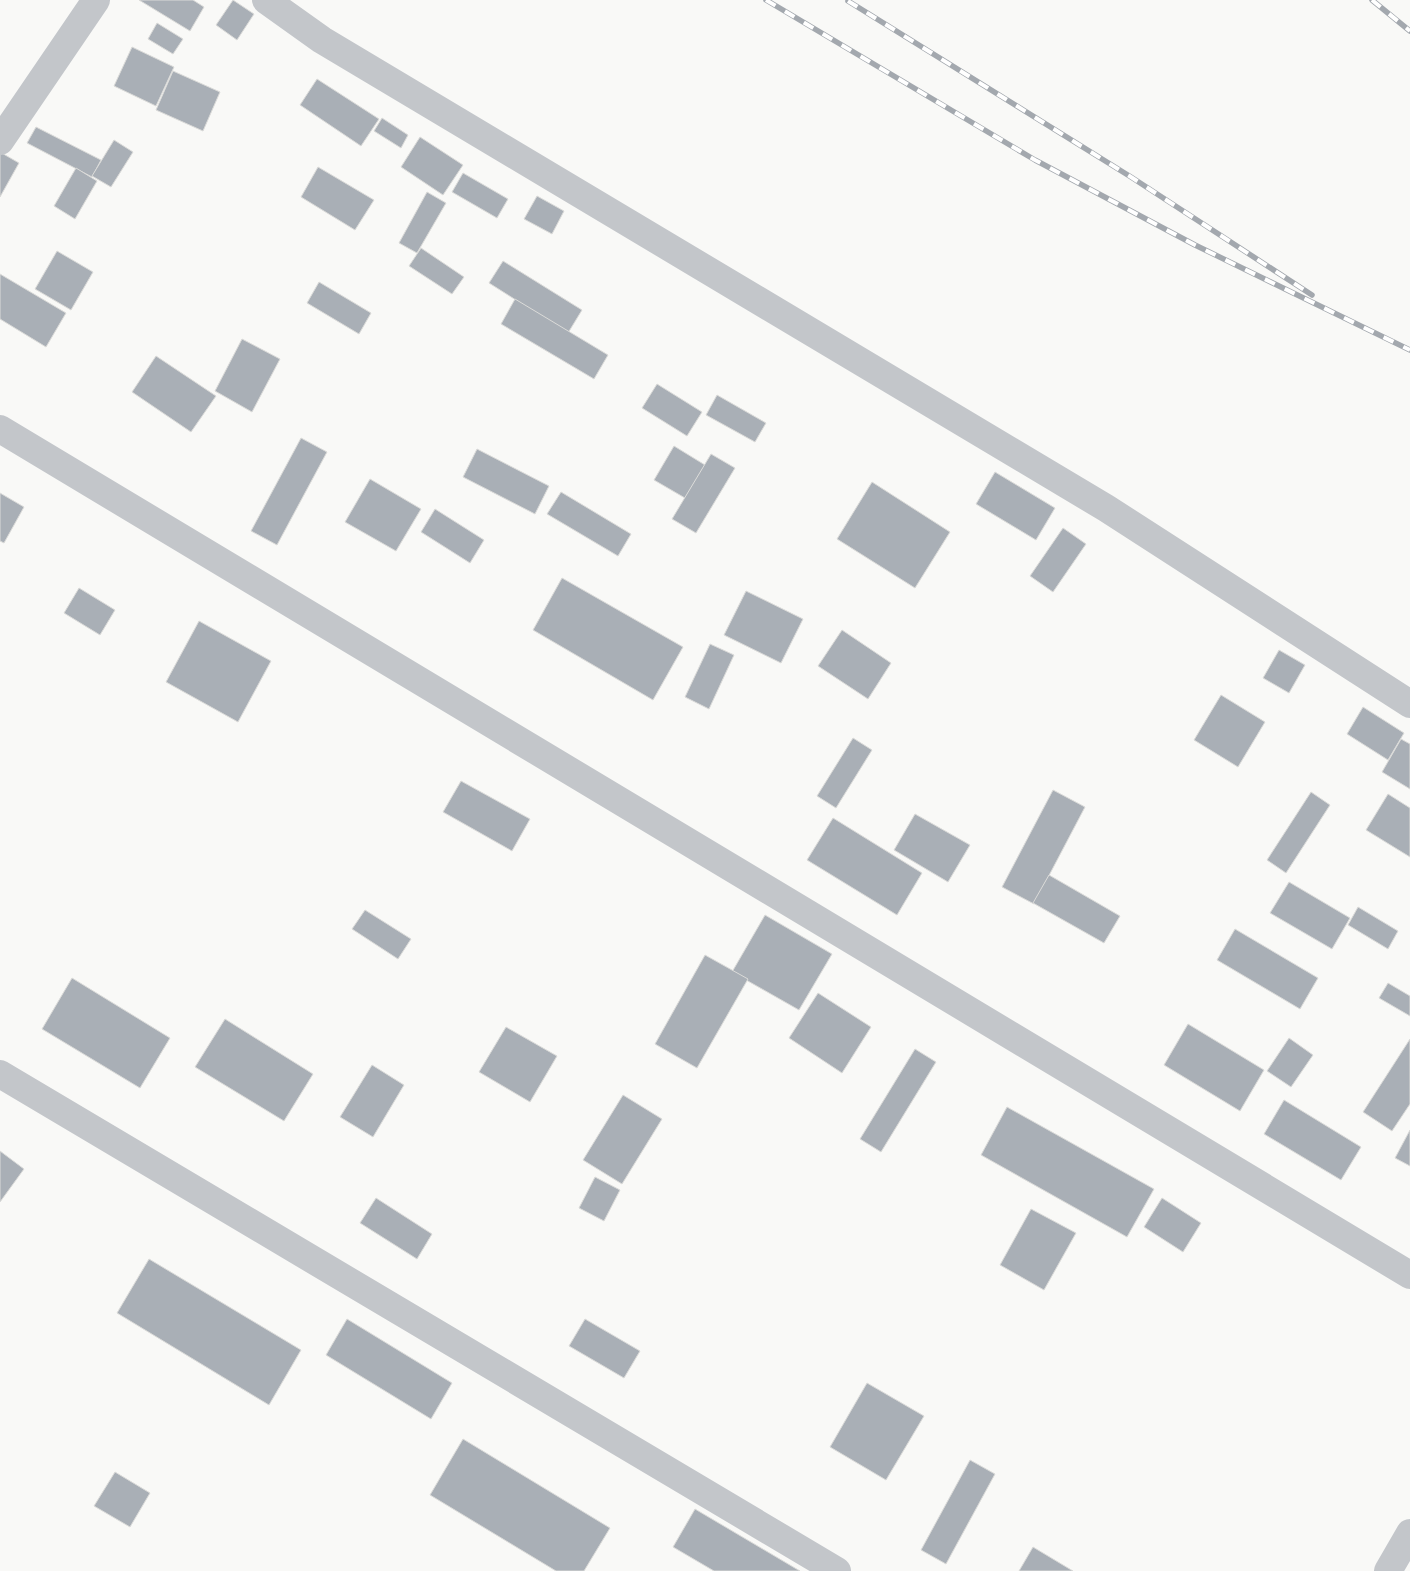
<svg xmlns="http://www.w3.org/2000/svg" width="1410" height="1571" viewBox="0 0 1410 1571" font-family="'Space Grotesk',sans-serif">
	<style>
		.building { fill: #a9afb6; stroke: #dbdbd9 }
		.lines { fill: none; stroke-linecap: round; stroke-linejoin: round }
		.minor { stroke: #c3c6ca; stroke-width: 28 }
		.rail-casing { stroke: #a3a8ae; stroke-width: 5.5 }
		.rail { stroke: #fff; stroke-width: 4; stroke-dasharray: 11; stroke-linecap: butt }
	</style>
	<rect width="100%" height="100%" fill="#f9f9f7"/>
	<g class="building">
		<polygon points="139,0 193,0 204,7 190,31"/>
		<polygon points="233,0 254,14 237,40 216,25"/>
		<polygon points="157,23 183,39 173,54 148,39"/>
		<polygon points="132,47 174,67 156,106 114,86"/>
		<polygon points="173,71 220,92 203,131 156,110"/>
		<polygon points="317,79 379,119 361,146 300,105"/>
		<polygon points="382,118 408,135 401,148 374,131"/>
		<polygon points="36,127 101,160 92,177 27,143"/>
		<polygon points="420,137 463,165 443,195 401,167"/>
		<polygon points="114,140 133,152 111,187 92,176"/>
		<polygon points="0,152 19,163 0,197"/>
		<polygon points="318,167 374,200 355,230 301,197"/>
		<polygon points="76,168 97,181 75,219 54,206"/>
		<polygon points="463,173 508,199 497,218 452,192"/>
		<polygon points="427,192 446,203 417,253 399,243"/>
		<polygon points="537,196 564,211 552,234 524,219"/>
		<polygon points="421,248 464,277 452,294 409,266"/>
		<polygon points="57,251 93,272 71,310 35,289"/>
		<polygon points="503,261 582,310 568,333 489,283"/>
		<polygon points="0,274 66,313 46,347 0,319"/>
		<polygon points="319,282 371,313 359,334 307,303"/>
		<polygon points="515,299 608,355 594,379 501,324"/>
		<polygon points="242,339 280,359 252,412 215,391"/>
		<polygon points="156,356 216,396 191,432 132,392"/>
		<polygon points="657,384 702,412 687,436 642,408"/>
		<polygon points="717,395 766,423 755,442 706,415"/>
		<polygon points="301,438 327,452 277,545 251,531"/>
		<polygon points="674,446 705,465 685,498 654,480"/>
		<polygon points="477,449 549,486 535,514 463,477"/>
		<polygon points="711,454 735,468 696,533 672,519"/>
		<polygon points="995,472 1055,508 1036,540 976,504"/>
		<polygon points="370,479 421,509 396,551 345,522"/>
		<polygon points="872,482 950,532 915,588 837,539"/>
		<polygon points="561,492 631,534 618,556 547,514"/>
		<polygon points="0,493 24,507 4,543 0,541"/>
		<polygon points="435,509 484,540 470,563 421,532"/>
		<polygon points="1063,528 1086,544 1053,592 1030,576"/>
		<polygon points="562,578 683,647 653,700 533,630"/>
		<polygon points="79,588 115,610 100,635 64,613"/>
		<polygon points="746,591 803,619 781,663 724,635"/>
		<polygon points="199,621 271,661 238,722 166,682"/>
		<polygon points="842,630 891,663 868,699 818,666"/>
		<polygon points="710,644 734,655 709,709 685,697"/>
		<polygon points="1279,650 1305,665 1289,693 1263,678"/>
		<polygon points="1221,695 1265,722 1238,767 1194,740"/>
		<polygon points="1363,707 1404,733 1388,760 1347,734"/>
		<polygon points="853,738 872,750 836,808 817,796"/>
		<polygon points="1401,739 1410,744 1410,789 1382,772"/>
		<polygon points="461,781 530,819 512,851 443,812"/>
		<polygon points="1053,790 1085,807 1034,904 1002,887"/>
		<polygon points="1311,792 1330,805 1286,873 1267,860"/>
		<polygon points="1388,794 1410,808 1410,857 1366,830"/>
		<polygon points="915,814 970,845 948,882 894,850"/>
		<polygon points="833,818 922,873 897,915 807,860"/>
		<polygon points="1049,875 1120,916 1104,943 1033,903"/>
		<polygon points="1289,882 1350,918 1332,949 1270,913"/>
		<polygon points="1358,907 1398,931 1388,949 1348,925"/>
		<polygon points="365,910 411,939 398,959 352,929"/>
		<polygon points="765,915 832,954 799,1010 732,972"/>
		<polygon points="1235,929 1318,978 1300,1009 1217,960"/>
		<polygon points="705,955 748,979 697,1068 655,1044"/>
		<polygon points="72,978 170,1038 140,1088 42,1029"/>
		<polygon points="1388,983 1410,996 1410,1016 1379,998"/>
		<polygon points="818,993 871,1027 842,1073 789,1038"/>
		<polygon points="225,1019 313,1074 284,1121 195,1067"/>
		<polygon points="1188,1024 1264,1070 1240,1111 1164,1065"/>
		<polygon points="506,1027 557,1056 530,1102 479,1072"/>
		<polygon points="1289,1038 1313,1055 1291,1087 1267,1071"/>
		<polygon points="1410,1039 1410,1104 1392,1131 1363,1112"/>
		<polygon points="915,1049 936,1062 881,1152 860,1139"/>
		<polygon points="372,1065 404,1085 373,1137 340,1117"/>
		<polygon points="623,1095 662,1119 622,1184 583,1160"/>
		<polygon points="1284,1100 1361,1147 1341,1180 1264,1134"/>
		<polygon points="1007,1107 1154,1189 1127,1237 981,1155"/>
		<polygon points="1410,1130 1410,1166 1395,1158"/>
		<polygon points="0,1151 24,1169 0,1202"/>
		<polygon points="595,1177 620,1190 604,1221 579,1208"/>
		<polygon points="376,1198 432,1234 417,1259 360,1223"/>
		<polygon points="1162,1198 1201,1223 1183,1252 1144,1227"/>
		<polygon points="1031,1209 1076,1233 1044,1290 1000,1265"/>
		<polygon points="149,1259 301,1350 269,1405 117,1313"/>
		<polygon points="347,1319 452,1383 431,1419 326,1355"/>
		<polygon points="585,1319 640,1351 624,1378 569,1346"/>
		<polygon points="867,1383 924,1416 886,1480 830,1447"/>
		<polygon points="463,1439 610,1528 584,1571 556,1571 430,1495"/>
		<polygon points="970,1460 995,1474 946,1564 921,1550"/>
		<polygon points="115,1472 150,1493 130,1527 94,1506"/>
		<polygon points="695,1509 800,1571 714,1571 673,1547"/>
		<polygon points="1033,1547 1073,1571 1019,1571"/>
	</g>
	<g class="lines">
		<g class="minor">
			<polyline points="266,0 322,40 1106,508 1410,704"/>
			<polyline points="0,141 96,0"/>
			<polyline points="0,429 1410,1275"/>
			<polyline points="0,1074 837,1571"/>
			<polyline points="1388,1571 1410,1533"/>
		</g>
		<defs>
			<g id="rail">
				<polyline points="766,0 1035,160 1195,245 1410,350"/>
				<polyline points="1372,0 1410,31"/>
				<polyline points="848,1 1131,177 1312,295"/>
			</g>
		</defs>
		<use href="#rail" class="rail-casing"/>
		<use href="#rail" class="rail"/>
	</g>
</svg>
